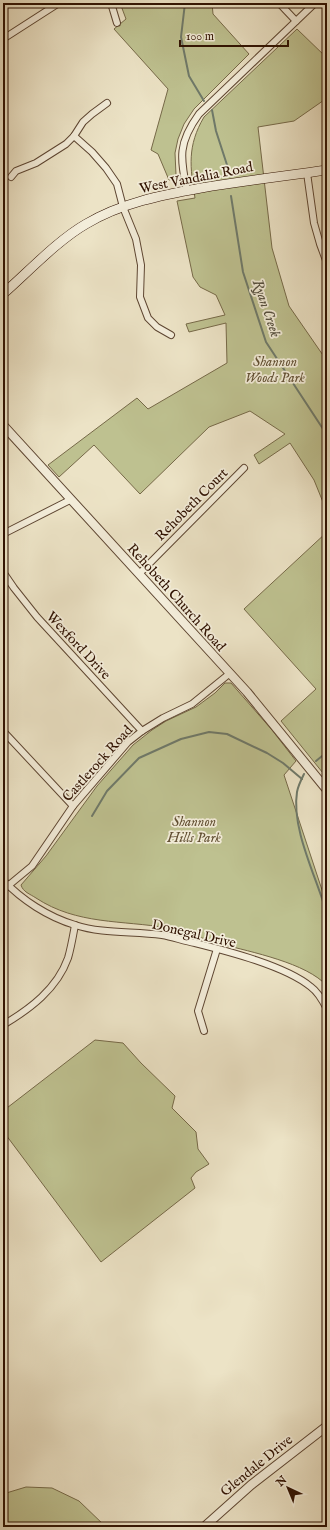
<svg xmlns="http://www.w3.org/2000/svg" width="330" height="1530" viewBox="0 0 330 1530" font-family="'IM FELL English',serif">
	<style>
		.green { fill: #bec190; stroke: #766948 }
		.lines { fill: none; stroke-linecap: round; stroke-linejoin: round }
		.stream { stroke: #6f7969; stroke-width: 2 }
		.minor-casing { stroke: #5e4632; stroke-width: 8 }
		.tertiary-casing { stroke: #5e4632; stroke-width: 10 }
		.secondary-casing { stroke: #2f1101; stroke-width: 10 }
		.minor { stroke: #f3edda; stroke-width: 6 }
		.tertiary { stroke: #f3edda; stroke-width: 8 }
		.secondary { stroke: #f3edda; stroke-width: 9 }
		.labels { text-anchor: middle; stroke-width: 3.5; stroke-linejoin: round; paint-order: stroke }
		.street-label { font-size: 14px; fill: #2f1101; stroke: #f3edda }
		.park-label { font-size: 14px; font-style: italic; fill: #614f33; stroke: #f3edda }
		.water-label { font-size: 15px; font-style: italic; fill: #544e3e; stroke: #f3edda }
	</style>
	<rect width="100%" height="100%" fill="#ece3c6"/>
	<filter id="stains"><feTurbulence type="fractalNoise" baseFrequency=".005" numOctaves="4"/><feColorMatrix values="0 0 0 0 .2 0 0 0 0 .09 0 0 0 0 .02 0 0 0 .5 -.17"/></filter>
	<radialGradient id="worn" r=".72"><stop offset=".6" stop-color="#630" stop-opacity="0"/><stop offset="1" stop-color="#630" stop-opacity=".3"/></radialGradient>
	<g class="green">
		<polygon points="120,3 212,3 213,14 249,54 194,109 184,124 178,139 175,153 176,175 174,179 169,180 158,154 151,150 168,89 114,29 126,19"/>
		<path d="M297,29L327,58V98L294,121L258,127L272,248L289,306L327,361V512L314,480L290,443L259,464L254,455L285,434L250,411L209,427L140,494L94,445L59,477L48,465L137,398L148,409L227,363L226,323L189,332L186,324L225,315L216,295L200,287L193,277L177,201L195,198C190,167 187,146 204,117Z"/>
		<polygon points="327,532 327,778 281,721 316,689 244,609"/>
		<path d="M225,683H231L272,730L296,761L284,775L327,905V986C307,963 251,952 221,944C204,939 186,932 168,928C122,920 77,925 36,898C30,894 23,892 21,885L46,856L97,786L133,745L152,730L166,721L196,707L215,693Z"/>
		<polygon points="95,1040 123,1043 141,1063 175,1096 172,1108 196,1132 198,1149 209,1164 196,1172 191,1178 195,1188 101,1262 3,1131 3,1111"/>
		<polygon points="26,1487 52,1488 79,1501 105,1526 103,1527 3,1527 3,1494"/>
	</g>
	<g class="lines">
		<g class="stream">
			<polyline points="185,3 181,37 189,76 204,101"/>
			<polyline points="212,110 216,131 228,168"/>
			<polyline points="231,196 243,272 266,342 327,435"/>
			<polyline points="316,761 327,752"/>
			<path d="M304,774C301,780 298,786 297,792C291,829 317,878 327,914"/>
			<polyline points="92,816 107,791 139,758 181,739 209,732 227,734 267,753 283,763 302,779"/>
		</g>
		<defs>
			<g id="minor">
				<polyline points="111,3 117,23"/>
				<polyline points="279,3 296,21"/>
				<polyline points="3,39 59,3"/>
				<polyline points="74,136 92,152 106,168 117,184 123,207 136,239 141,265 140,297 148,318 157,327 171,335"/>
				<polyline points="307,173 314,223 320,244 327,263"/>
				<polyline points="11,177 16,171 36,163 66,144 74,136 83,122 92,114 107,103"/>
				<path d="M187,191C180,157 178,143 199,114L315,3"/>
				<polyline points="3,534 70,500"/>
				<polyline points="3,572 14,588 37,617 142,731"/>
				<polyline points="139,574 244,468"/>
				<polyline points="3,731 73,806"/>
				<path d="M3,880C22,900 48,917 75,925C103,934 133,931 162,935C173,937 184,941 195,943C227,951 286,966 311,987C318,992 323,1001 327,1009"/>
				<polyline points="3,890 32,866 73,806 128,742 142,731 163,718 192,704 229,674"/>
				<path d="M3,1025C30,1009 57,989 68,958C71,948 73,936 75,925"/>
				<polyline points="204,1031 198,1011 217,949"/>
			</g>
			<g id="tertiary">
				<polyline points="3,425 247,692 327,790"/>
				<polyline points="204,1527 251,1485 327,1426"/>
			</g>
			<path id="secondary" d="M3,294C28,272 58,240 86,224C121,203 162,195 201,188C243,181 285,176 327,170"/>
		</defs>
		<use href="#minor" class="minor-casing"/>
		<use href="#tertiary" class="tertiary-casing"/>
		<use href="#secondary" class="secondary-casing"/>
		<use href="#minor" class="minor"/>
		<use href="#tertiary" class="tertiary"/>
		<use href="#secondary" class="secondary"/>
	</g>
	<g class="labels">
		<g class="street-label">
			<text transform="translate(196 177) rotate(-11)" y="5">West Vandalia Road</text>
			<text transform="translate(191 504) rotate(-45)" y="5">Rehobeth Court</text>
			<text transform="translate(177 597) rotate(48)" y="5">Rehobeth Church Road</text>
			<text transform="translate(79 645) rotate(47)" y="5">Wexford Drive</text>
			<text transform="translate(97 763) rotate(-48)" y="5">Castlerock Road</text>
			<text transform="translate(194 933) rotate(13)" y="5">Donegal Drive</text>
			<text transform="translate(256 1465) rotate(-39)" y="5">Glendale Drive</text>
		</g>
		<g class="park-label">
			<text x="275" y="366">Shannon<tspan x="275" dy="16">Woods Park</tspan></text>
			<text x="194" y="826">Shannon<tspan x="194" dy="16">Hills Park</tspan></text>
		</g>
		<g class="water-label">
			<text transform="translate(267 308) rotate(71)" y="5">Ryan Creek</text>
		</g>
	</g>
	<rect width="330" height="1530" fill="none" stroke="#ece3c6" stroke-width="16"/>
	<rect x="4" y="4" width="322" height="1522" fill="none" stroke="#2f1101" stroke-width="2"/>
	<rect x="8" y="8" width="314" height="1514" fill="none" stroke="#2f1101"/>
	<g transform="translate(288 1488) rotate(316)" stroke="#f3edda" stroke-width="3" paint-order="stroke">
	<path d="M0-3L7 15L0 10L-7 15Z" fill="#2f1101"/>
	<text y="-6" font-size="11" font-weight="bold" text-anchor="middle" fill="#2f1101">N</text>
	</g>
	<path d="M180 40v6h108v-6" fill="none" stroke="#2f1101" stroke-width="2"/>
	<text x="186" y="40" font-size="12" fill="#2f1101" stroke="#f3edda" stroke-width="3" paint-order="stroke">100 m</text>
	<rect width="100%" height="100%" filter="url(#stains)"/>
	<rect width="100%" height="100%" fill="url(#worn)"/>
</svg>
